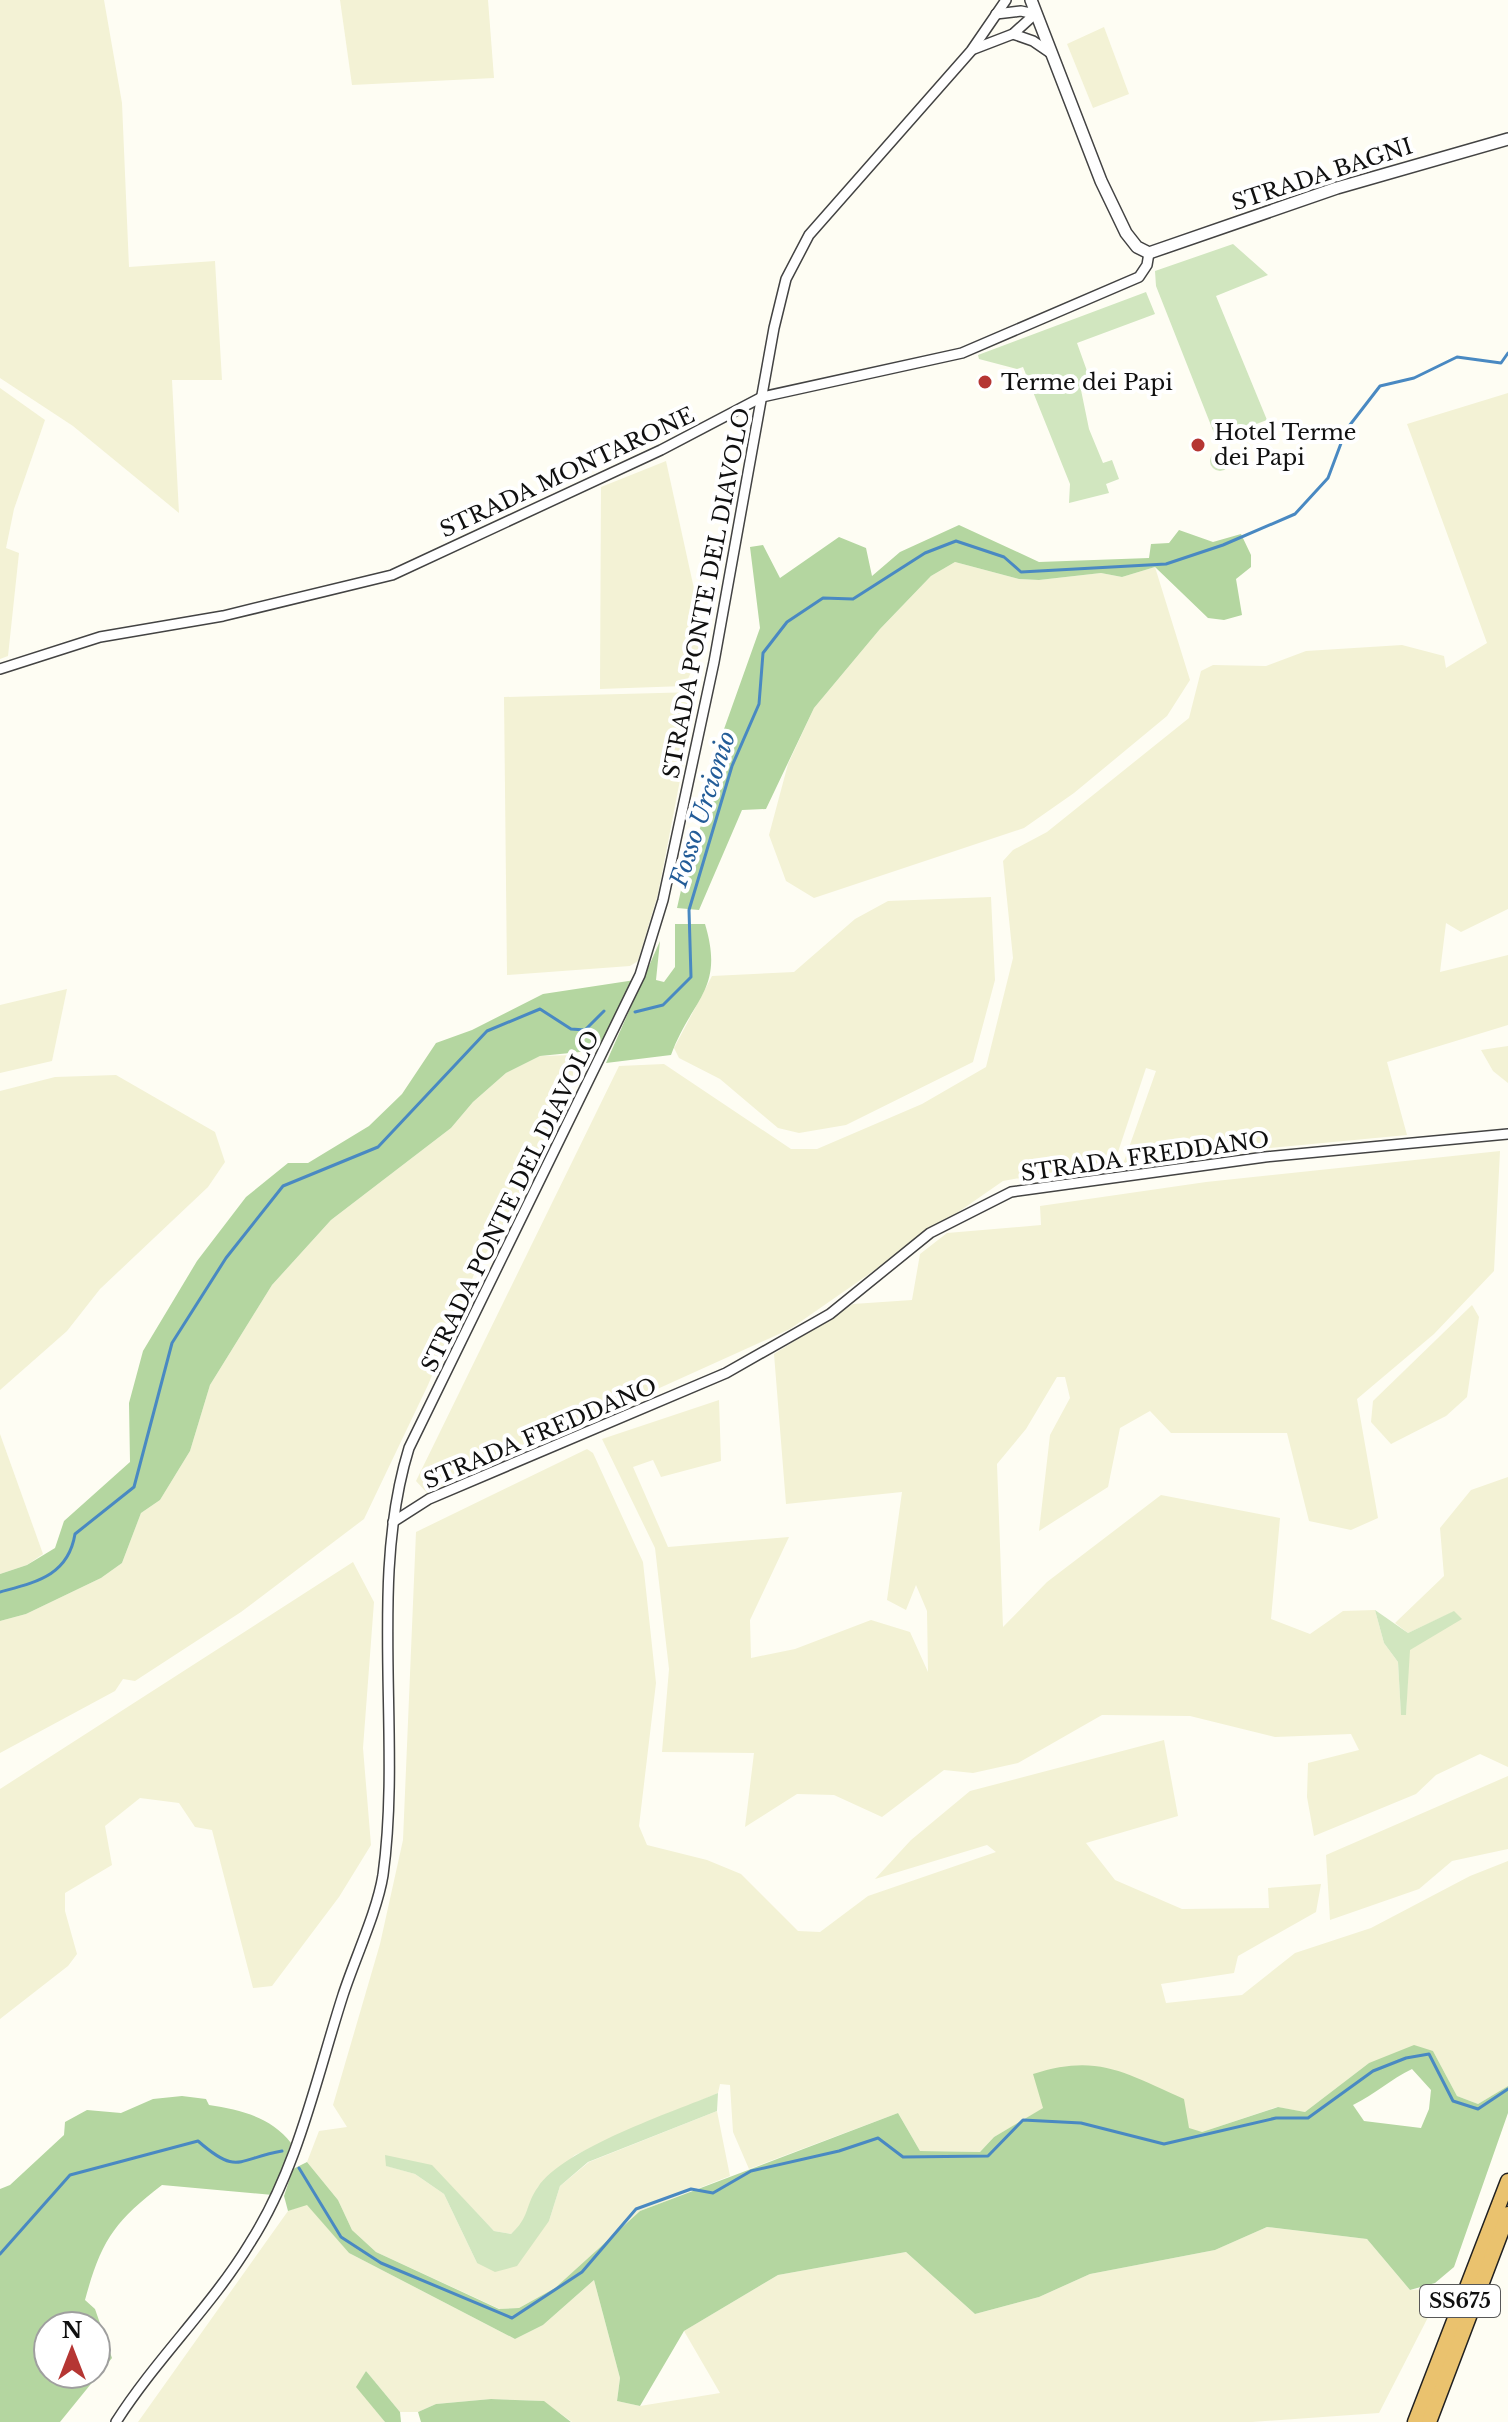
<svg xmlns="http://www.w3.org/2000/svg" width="1508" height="2422" viewBox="0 0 1508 2422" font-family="'Libre Baskerville',serif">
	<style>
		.farmland { fill: #f3f2d5 }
		.green { fill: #d1e6bf }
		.forest { fill: #b4d6a0; fill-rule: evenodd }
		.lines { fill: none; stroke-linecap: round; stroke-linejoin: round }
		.stream { stroke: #4989c2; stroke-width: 3 }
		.minor-casing { stroke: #434343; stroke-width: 12 }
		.tertiary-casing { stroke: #434343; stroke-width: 14 }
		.trunk-casing { stroke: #212121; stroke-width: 17 }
		.minor { stroke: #fff; stroke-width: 9 }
		.tertiary { stroke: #fff; stroke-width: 11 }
		.trunk { stroke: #eac26e; stroke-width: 14 }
		.poi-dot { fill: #b53633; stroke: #fff; stroke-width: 3 }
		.labels { text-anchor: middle; stroke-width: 8; stroke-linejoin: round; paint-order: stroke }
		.shield { fill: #fff; stroke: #585858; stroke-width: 2 }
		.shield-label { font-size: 20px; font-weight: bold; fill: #101010 }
		.street-label { font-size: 22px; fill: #101010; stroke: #fff }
		.poi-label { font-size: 22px; fill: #101010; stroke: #fff; text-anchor: start }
		.water-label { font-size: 24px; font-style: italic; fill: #235c98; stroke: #fff }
	</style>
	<rect width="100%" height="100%" fill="#fefdf3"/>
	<g class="farmland">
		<polygon points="0,0 104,0 122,103 129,267 215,261 222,380 172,380 179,513 73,426 0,378"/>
		<polygon points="340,0 488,0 494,78 352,85"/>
		<polygon points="1104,27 1129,94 1093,108 1067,44"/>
		<polygon points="0,388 45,420 14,509 6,548 19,553 8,656 0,659"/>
		<polygon points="1508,393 1508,909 1461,932 1446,923 1440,972 1508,955 1508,1025 1387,1062 1407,1135 1259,1149 1121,1170 1156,1071 1146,1068 1118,1152 1094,1165 1003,1181 790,1329 427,1493 416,1481 619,1066 664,1064 791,1149 817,1149 922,1104 986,1067 1013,958 1003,861 1013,850 1047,832 1189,718 1201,671 1213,665 1266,666 1306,651 1402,645 1444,656 1446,668 1487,643 1407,424"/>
		<polygon points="666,461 700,616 701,649 685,686 600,689 601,487"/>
		<polygon points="955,562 1019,579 1039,580 1101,573 1122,577 1155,567 1190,680 1167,716 1074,793 1024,828 814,898 786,881 769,835 788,764 814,708 880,629 931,576"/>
		<polygon points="697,692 658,894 638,961 630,966 507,975 504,697"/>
		<polygon points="991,897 995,980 973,1062 846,1125 799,1133 778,1128 720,1079 679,1058 674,1048 712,976 794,972 855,919 888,901"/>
		<polygon points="67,989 52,1061 0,1073 0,1005"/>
		<polygon points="1508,1046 1508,1083 1493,1071 1481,1050"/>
		<polygon points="573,1055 573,1075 516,1202 475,1272 428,1385 364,1519 241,1612 135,1681 123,1679 115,1691 0,1753 0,1621 26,1614 101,1578 122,1563 141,1513 160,1500 190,1451 210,1385 272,1285 331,1220 451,1128 473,1102 506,1073 540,1056"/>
		<polygon points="116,1075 215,1132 225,1162 208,1187 100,1289 67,1331 0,1390 0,1091 55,1077"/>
		<polygon points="1500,1151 1494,1271 1434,1334 1357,1399 1378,1518 1351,1530 1309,1521 1287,1433 1171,1433 1150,1411 1120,1428 1108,1487 1039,1531 1050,1435 1070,1398 1065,1377 1057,1377 1026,1429 997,1464 1003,1627 1047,1582 1161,1495 1280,1518 1271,1619 1310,1634 1343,1611 1375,1610 1384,1643 1398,1662 1401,1714 1406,1715 1409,1650 1453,1612 1408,1633 1395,1623 1444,1576 1440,1528 1471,1490 1508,1477 1508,1767 1480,1754 1436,1775 1416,1794 1314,1836 1307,1797 1308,1763 1359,1750 1351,1734 1275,1737 1190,1716 1102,1715 1018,1763 973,1773 944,1770 882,1817 834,1795 797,1794 745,1827 754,1753 662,1752 669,1669 655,1548 602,1439 719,1400 721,1461 661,1477 653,1460 633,1467 668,1547 789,1537 750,1620 751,1658 795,1649 871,1620 910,1632 928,1672 927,1611 916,1585 906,1610 887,1600 902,1492 786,1504 774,1354 853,1304 912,1300 920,1254 947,1233 1041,1225 1040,1206 1206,1182"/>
		<polygon points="1472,1305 1479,1317 1467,1397 1446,1416 1391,1444 1371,1422 1373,1401"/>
		<polygon points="0,1434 43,1554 27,1565 0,1574"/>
		<polygon points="587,1449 593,1453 643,1562 656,1683 639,1826 647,1845 707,1860 741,1874 798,1931 820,1932 868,1896 996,1852 987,1845 875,1879 911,1840 970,1791 1164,1740 1178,1816 1086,1843 1115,1880 1182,1909 1269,1908 1268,1888 1321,1884 1316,1912 1238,1956 1234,1973 1161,1984 1166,2003 1242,1995 1295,1953 1371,1928 1470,1876 1508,1861 1508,2086 1478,2104 1457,2096 1433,2051 1369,2063 1305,2112 1277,2107 1202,2132 1044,2108 994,2137 980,2152 920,2151 898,2113 749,2169 733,2132 730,2085 720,2084 718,2093 575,2155 538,2187 525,2221 511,2234 494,2231 432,2166 387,2166 415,2174 444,2194 477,2263 549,2221 560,2186 589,2162 717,2111 730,2176 640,2211 555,2288 519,2308 500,2309 376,2252 352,2230 338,2200 307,2162 319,2131 347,2127 333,2105 380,1944 403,1840 416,1532"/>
		<polygon points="353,1562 374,1602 363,1748 371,1845 339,1897 272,1986 253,1988 212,1830 195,1827 179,1803 140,1798 105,1826 112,1865 65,1893 65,1911 77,1954 68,1966 0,2019 0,1789"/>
		<polygon points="1508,1776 1508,1849 1452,1861 1419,1889 1330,1920 1326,1855"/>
		<polygon points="307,2204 349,2253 515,2339 543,2325 594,2280 620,2378 617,2401 640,2406 720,2393 684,2331 778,2275 906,2252 975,2314 1039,2297 1090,2274 1215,2250 1267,2227 1367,2239 1410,2290 1443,2288 1379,2413 1252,2422 572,2422 543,2401 491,2399 436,2404 418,2412 400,2412 366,2371 357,2387 385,2422 138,2422 288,2211"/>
	</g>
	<g class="green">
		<polygon points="1233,244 1268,275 1216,296 1267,420 1222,437 1214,433 1156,286 1155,271"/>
		<polygon points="1146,292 1155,314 1077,343 1092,385 1081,390 1089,429 1103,463 1112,460 1119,479 1106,484 1109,493 1069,503 1070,484 1023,367 1017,369 979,359 978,355"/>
		<circle cx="1220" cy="461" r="10"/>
		<polygon points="1375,1610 1408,1633 1454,1611 1462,1619 1410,1650 1406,1715 1401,1715 1398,1662 1384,1643"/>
		<path d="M718,2093L717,2111L588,2162L560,2186L549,2221L517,2266L495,2272L477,2263L444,2194L415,2174L386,2166L385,2155L432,2165L494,2231L511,2234C530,2217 525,2205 538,2187C564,2148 673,2112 718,2093Z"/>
	</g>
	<g class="forest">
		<polygon points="959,525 1039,562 1149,558 1151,544 1169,543 1179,530 1213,542 1241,534 1251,555 1251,567 1236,579 1242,615 1224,620 1208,618 1155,567 1122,577 1101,573 1039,580 1019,579 955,562 931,576 880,629 814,708 766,809 742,810 699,910 677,908 684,877 702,822 713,760 760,628 750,547 763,545 780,578 839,537 866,548 872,576 900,552"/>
		<path d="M675,924H705C725,990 692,998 671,1055L606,1063L660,941L656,980L664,982L675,967Z"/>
		<polygon points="635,980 600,1050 540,1056 506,1073 473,1102 451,1128 331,1220 272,1285 210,1385 190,1451 160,1500 141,1513 122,1563 101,1578 26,1614 0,1621 0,1574 27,1565 55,1548 64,1521 130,1462 129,1403 143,1351 197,1261 246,1197 288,1163 308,1163 369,1126 402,1094 436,1043 472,1030 543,994"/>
		<path d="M1414,2045L1433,2051L1457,2096L1478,2104L1508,2086V2113L1454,2267L1435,2283L1410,2290L1367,2239L1267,2227L1215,2250L1090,2274L1039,2297L975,2314L906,2252L778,2275L684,2331L640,2406L617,2401L620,2378L594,2280L543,2325L515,2339L349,2253L307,2205L288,2211L284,2196L293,2169L307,2162L338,2200L352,2230L376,2252L499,2309L519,2308L555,2288L640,2211L898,2113L920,2151L980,2152L994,2137L1043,2108L1033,2074C1098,2053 1125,2073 1184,2099L1189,2128L1202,2132L1278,2107L1305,2112L1369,2063ZM1412,2069L1431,2090L1429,2109L1421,2128L1364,2121L1353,2105C1375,2094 1391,2079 1412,2069Z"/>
		<path d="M182,2096L206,2099L209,2105C241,2110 271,2117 291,2143L273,2195L162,2185C114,2222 101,2241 85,2300L95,2309L112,2358L60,2422H0V2189L10,2185L64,2135L65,2122L87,2110L121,2113L153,2099ZM48,2326H96V2374H48Z"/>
		<polygon points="366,2371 400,2412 401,2422 385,2422 356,2387"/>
		<polygon points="491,2399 544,2401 571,2422 421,2422 418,2412 436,2404"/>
	</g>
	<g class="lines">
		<g class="stream">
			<polyline points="635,1012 663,1005 691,977 689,910 732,766 759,704 763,653 787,622 823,598 853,599 925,553 956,541 1004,557 1021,572 1166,564 1223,545 1295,514 1328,478 1346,430 1380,386 1414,378 1457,357 1501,363 1508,353"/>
			<path d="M0,1592C36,1582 68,1576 75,1534L134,1487L172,1343L226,1258L283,1186L378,1147L487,1031L540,1009L571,1029L585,1030L604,1011"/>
			<polyline points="299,2168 341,2237 381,2263 512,2318 582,2272 636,2209 691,2189 713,2193 751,2171 839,2151 878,2138 903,2157 988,2156 1023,2120 1081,2123 1164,2144 1276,2118 1308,2118 1373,2071 1406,2058 1429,2054 1453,2101 1478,2109 1508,2089"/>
			<path d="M0,2254L70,2175L198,2141C238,2176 237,2159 282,2151"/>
		</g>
		<defs>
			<g id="minor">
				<polyline points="1013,34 1033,41 1052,54"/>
				<polyline points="974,49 1013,34 1035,14 1021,11 996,14"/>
				<polyline points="0,669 100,637 223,616 392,575 661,450 762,397 962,353 1139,277 1147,265 1149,253"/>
				<polyline points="393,1522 429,1499 726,1373 830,1314 930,1233 1011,1192 1265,1157 1508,1134"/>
				<path d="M116,2422C156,2359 212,2306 250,2243C298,2168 316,2079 343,1995C355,1958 377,1912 383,1875C402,1736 368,1580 409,1448L640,975L663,900L714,662L774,328L786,279L809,235L971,51L1006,0"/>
			</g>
			<polyline id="tertiary" points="1031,0 1101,181 1126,233 1137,247 1149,253 1337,188 1508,139"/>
			<g id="trunk">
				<polyline points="1415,2422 1508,2181"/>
				<polyline points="1429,2422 1508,2214"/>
			</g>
		</defs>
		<use href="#minor" class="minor-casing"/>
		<use href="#tertiary" class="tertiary-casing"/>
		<use href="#trunk" class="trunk-casing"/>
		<use href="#minor" class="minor"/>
		<use href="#tertiary" class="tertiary"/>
		<use href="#trunk" class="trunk"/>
	</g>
	<g class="poi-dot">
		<circle cx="985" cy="382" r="8"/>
		<circle cx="1198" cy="445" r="8"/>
	</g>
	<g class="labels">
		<rect class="shield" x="1420" y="2285" width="80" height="32" rx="6"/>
		<g class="shield-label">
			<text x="1460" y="2308">SS675</text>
		</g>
		<g class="street-label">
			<text transform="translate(1322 174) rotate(-18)" y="8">STRADA BAGNI</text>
			<text transform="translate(567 472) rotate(-25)" y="8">STRADA MONTARONE</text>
			<text transform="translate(706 593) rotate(-79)" y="8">STRADA PONTE DEL DIAVOLO</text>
			<text transform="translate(1145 1156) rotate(-8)" y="8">STRADA FREDDANO</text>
			<text transform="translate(510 1201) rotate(-64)" y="8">STRADA PONTE DEL DIAVOLO</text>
			<text transform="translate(540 1433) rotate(-23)" y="8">STRADA FREDDANO</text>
		</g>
		<g class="poi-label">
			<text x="1001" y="390">Terme dei Papi</text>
			<text x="1214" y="440">Hotel Terme<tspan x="1214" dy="25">dei Papi</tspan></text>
		</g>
		<g class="water-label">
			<text transform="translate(703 809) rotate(-72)" y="8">Fosso Urcionio</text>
		</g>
	</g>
	<g transform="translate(72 2350)"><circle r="38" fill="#ffffff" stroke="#9f9f9f" stroke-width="2"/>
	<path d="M0-6L14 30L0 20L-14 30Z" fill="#b53633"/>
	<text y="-12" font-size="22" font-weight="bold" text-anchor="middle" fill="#101010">N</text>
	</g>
</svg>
